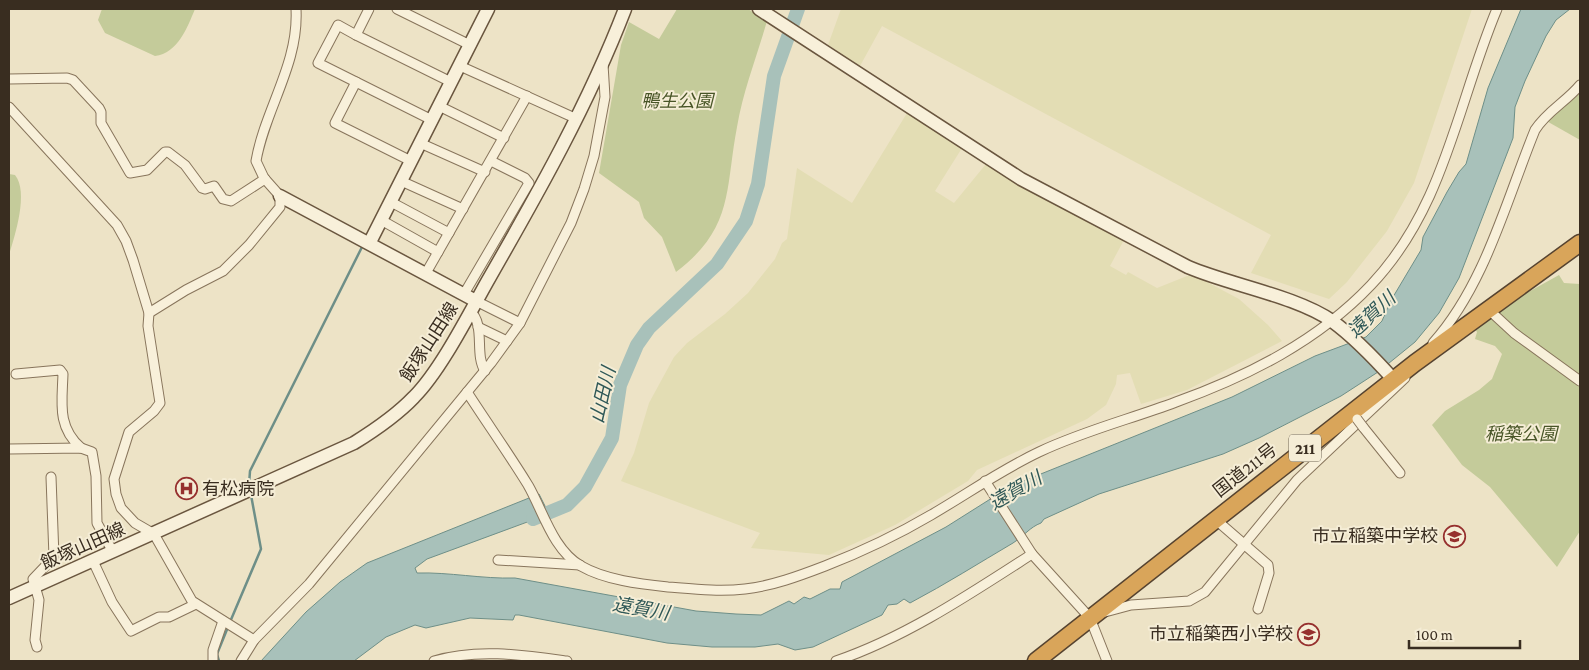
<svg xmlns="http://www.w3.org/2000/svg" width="1589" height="670" viewBox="0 0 1589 670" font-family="'Crimson Pro','Noto Sans JP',serif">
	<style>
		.farmland { fill: #e3ddb4 }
		.green { fill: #c4cb9a }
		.water { fill: #a8c1ba; stroke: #6e8f88 }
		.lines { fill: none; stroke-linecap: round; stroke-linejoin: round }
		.stream { stroke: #6e8f88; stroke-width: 2.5 }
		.river { stroke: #a8c1ba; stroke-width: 14 }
		.street-casing { stroke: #88755c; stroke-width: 11 }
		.secondary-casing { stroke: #6a563f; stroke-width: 15 }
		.highway-casing { stroke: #564330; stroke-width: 19 }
		.street { stroke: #f8f0da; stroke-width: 9 }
		.secondary { stroke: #f8f0da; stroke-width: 12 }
		.highway { stroke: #d9a55a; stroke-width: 16 }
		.street-bridge-casing { stroke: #88755c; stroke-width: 11; stroke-linecap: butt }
		.street-bridge { stroke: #f8f0da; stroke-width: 9 }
		.labels { text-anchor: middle; stroke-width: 4; stroke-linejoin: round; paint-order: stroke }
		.shield { fill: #f5edd6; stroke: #716757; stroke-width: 1 }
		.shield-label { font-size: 16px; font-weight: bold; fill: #392d20 }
		.park-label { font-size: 18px; font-style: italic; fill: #485527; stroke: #f5edd6 }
		.street-label { font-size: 18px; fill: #392d20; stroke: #f5edd6 }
		.poi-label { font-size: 18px; fill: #392d20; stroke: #f5edd6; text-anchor: end }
		.water-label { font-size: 19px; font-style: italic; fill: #2f5857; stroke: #f5edd6 }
	</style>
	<rect width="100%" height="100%" fill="#ede3c6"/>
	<g class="farmland">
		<polygon points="841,9 1472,9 1414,183 1387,231 1347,282 1329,299 1251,273 1271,235 882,26 860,66 828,45"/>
		<polygon points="907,113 962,148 935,191 954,203 986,164 1125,238 1110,266 1126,275 1128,272 1157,288 1192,274 1239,299 1268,325 1282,341 1187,390 1141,404 1130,373 1117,375 1116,384 1106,405 1087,419 977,470 968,481 895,525 829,555 751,548 760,533 621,481 634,453 649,403 674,357 687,343 725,314 748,293 775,259 782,243 787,239 797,168 852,203"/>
	</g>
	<g class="green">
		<path d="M102,9H195C187,28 178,53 155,56L105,33L98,20Z"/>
		<path d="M677,9H748L767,21C757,56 743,91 737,127C725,190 734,228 676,272L662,237L644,218L639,202L599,173L621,45L629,22L659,39Z"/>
		<polygon points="1580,84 1580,140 1543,119"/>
		<path d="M9,174L15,175C29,192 15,235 9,255Z"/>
		<polygon points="1559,275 1564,283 1580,284 1580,531 1557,567 1490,487 1462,465 1432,425 1445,411 1479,390 1492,379 1502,354 1495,346 1475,339 1477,332 1474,328 1491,313"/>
	</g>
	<path class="water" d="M1521,9H1570L1556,20L1546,36L1525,81L1515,107L1513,138L1459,278L1439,313L1415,342L1378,372L1341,396L1259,438L1223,454L1099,494L1044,519L1041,523C1030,527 1024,536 1013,543C979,563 946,584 910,603L904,599L897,604L888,605L882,615L813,647L795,650L778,644L755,647H712L667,643L519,615H515L513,620L470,618L426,628L415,625L386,637L354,661H261L306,612L340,582L367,563L539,494L549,514L427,559L415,568L417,573C449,572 482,579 515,578L696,611L736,614L761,615L789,601L794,604L804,597L810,599L830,589H840L842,582L946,527L1011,486L1232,397L1315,356L1366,337L1382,321L1390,302L1421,250L1423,237L1447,192L1459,172L1466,164L1488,88Z"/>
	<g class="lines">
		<g class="stream">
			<polyline points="249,485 250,471 363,245"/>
			<polyline points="230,622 261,549 251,495"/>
			<polyline points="219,661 217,654 228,627"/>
		</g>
		<polyline class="river" points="533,519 567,505 585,487 612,438 620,385 637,345 649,328 717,264 746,221 758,184 774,76 798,9"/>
		<defs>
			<g id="street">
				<polyline points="369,9 356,35 338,25 318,63 432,120"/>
				<polyline points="397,9 470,45"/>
				<polyline points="356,35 451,82"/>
				<polyline points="460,66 577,119"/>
				<polyline points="9,79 67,78 73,80 99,108 101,112 101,123 130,173 147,170 165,152 168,152 185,165 202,188 205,189 214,186 223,199 231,201 265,179"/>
				<polyline points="356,82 335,123 411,161"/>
				<polyline points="439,106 504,138"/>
				<polyline points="9,107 117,225 126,241 133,260 149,313 148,326 160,403 154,411 129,432 114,479 116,494 121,508 135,523 154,534 192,601 254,640"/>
				<polyline points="420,143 485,172"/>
				<polyline points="401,181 463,209"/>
				<polyline points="391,202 449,233"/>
				<polyline points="381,220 438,252"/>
				<polyline points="426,273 527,96"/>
				<polyline points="464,294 529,183 525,178 491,161"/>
				<polyline points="476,301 520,323"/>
				<polyline points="1488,309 1514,333 1580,381"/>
				<path d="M470,311C486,325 474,354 485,371"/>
				<path d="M149,313L186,290L223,271L249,245L280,207V196L264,178L256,161C265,109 299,64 296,9"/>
				<polyline points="478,327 507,341"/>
				<path d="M1433,343C1485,285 1506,201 1535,130C1547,111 1566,102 1580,85"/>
				<path d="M16,374L60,370L63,374C62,403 57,427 81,448"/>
				<path d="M467,392C487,423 509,454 528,485C543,511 553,550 581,566C605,580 640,584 668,587C693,589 719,592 745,589C772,586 799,576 825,566C861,552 897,535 931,515C967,494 1001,470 1039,452C1083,431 1131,419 1176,402C1248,376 1318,341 1371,285C1445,207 1457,104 1497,9"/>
				<polyline points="1363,427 1400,473"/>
				<polyline points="9,449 81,448 92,452 96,476 97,523 113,552"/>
				<polyline points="985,481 1032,554 1090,618 1107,661"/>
				<polyline points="1215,519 1268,565 1269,573 1258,609"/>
				<polyline points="498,560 580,565"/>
				<polyline points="93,561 112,602 131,631 159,617 169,617 196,604"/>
				<polyline points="1105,612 1131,605 1189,601 1205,592 1297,480 1405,378"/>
				<polyline points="37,647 35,640 39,600 33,579 54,557 51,477"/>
				<polyline points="213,661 213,650 223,621"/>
				<polyline points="241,661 254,640 309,584 491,363 520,323 571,223 584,189 594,156 605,97 603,64"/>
				<path d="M434,661C477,648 523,655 567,661"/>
				<path d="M836,661C906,637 970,594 1032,554"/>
			</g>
			<g id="secondary">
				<path d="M759,9L1021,179L1188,267C1230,285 1296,296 1332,321C1354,337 1375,359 1393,379"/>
				<polyline points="280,196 476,301"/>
				<polyline points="370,242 488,9"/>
				<path d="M9,598L354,443C375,430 396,416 414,397C440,371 468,316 487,282C538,193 588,105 625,9"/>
			</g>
			<polyline id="highway" points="1036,661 1415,363 1580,243"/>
		</defs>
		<use href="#street" class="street-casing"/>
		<use href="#secondary" class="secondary-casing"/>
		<use href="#highway" class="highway-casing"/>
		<use href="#street" class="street"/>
		<use href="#secondary" class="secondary"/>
		<use href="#highway" class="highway"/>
		<defs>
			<polyline id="street-bridge" points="1357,419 1363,427"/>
		</defs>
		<use href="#street-bridge" class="street-bridge-casing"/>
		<use href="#street-bridge" class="street-bridge"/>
	</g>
	<defs>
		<symbol id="hospital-ring" viewBox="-11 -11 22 22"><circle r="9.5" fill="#f5edd6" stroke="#96302e" stroke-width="1.5"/><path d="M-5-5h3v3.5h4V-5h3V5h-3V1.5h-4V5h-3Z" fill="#96302e"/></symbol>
		<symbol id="school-ring" viewBox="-11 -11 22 22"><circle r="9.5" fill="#f5edd6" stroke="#96302e" stroke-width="1.5"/><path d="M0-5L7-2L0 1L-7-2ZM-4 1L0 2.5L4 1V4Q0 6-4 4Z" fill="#96302e"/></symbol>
	</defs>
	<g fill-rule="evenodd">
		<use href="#hospital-ring" x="174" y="476" width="25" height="25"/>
		<use href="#school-ring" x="1442" y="524" width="25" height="25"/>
		<use href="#school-ring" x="1296" y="622" width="25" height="25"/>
	</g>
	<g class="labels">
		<rect class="shield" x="1289" y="434.5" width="32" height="27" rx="4"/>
		<g class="shield-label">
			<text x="1305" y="454">211</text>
		</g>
		<g class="park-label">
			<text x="677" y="107">鴨生公園</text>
			<text x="1521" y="440">稲築公園</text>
		</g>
		<g class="street-label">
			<text transform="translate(429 342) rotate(-57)" y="6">飯塚山田線</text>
			<text transform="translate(1245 470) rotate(-38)" y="6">国道211号</text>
			<text transform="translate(83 546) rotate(-24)" y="6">飯塚山田線</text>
		</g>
		<g class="poi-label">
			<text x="202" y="495" text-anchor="start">有松病院</text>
			<text x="1438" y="542">市立稲築中学校</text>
			<text x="1293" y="640">市立稲築西小学校</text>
		</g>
		<g class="water-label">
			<text transform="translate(1371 314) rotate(-43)" y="7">遠賀川</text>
			<text transform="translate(602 395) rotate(-77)" y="7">山田川</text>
			<text transform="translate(1015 490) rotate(-30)" y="7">遠賀川</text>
			<text transform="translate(641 608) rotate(10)" y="7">遠賀川</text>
		</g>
	</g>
	<rect width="1589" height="670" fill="none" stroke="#392d20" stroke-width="20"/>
	<path d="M1409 640v8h111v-8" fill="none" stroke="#392d20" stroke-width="2.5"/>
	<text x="1416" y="640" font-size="15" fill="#392d20" stroke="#f5edd6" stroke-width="4" paint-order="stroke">100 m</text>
</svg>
